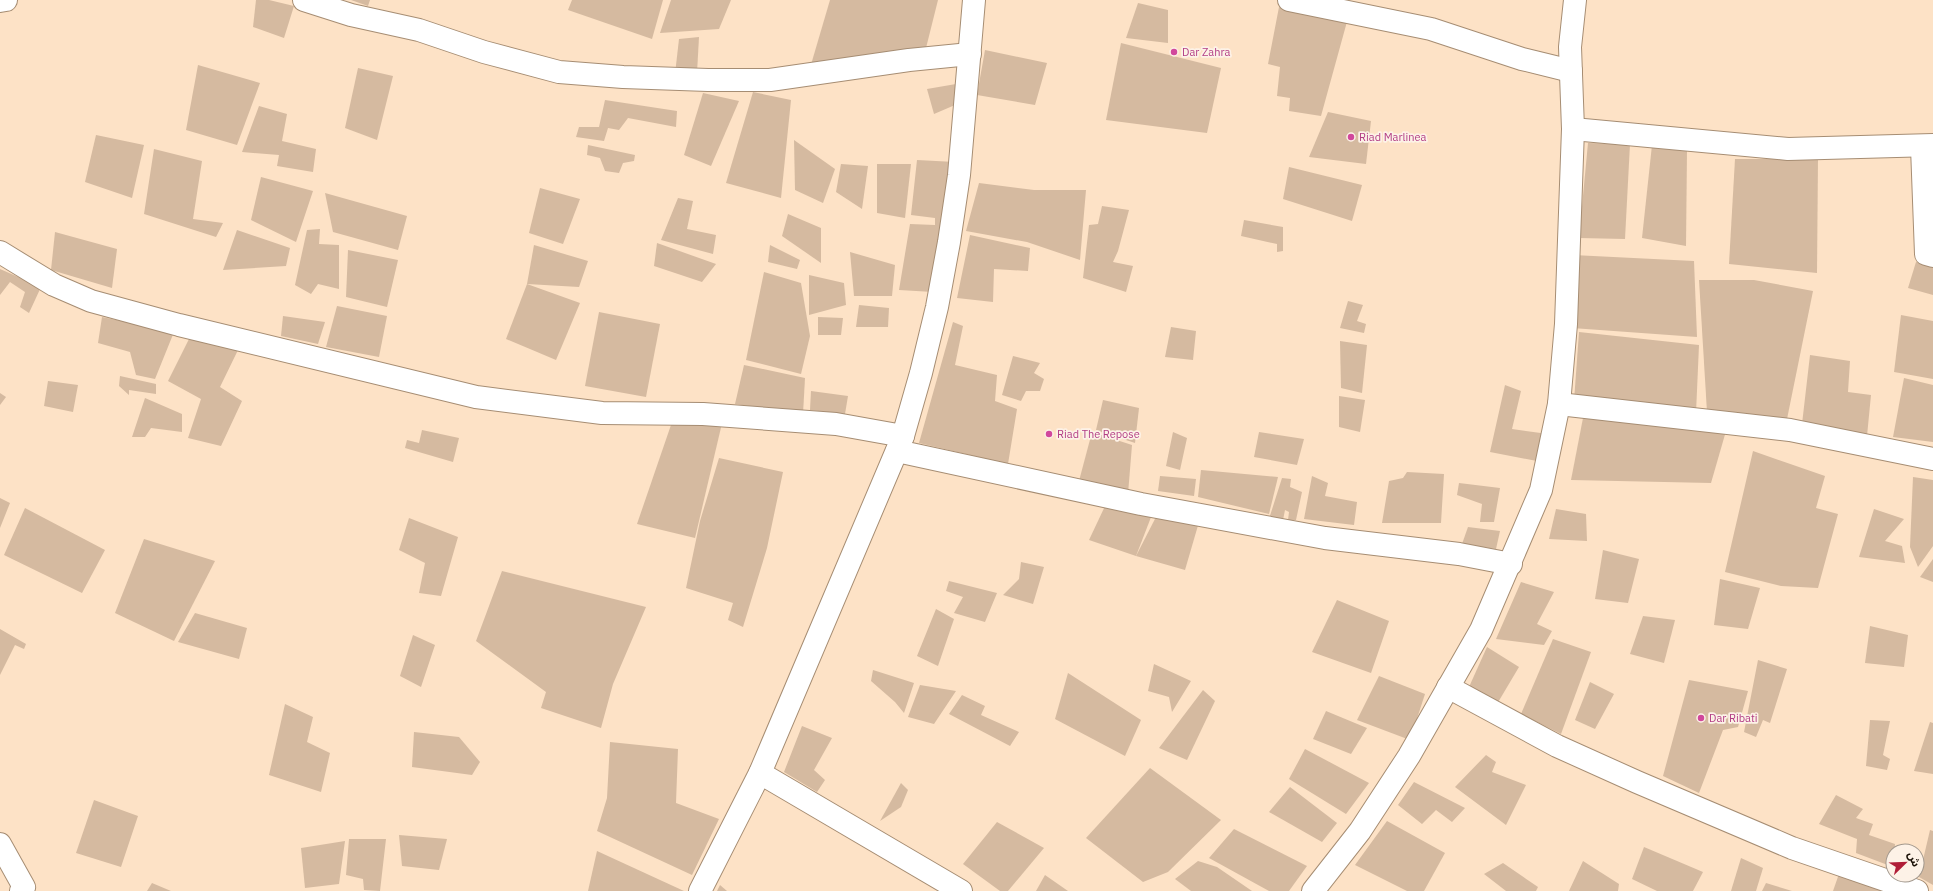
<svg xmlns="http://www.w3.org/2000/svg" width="1933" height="891" viewBox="0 0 1933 891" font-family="'IBM Plex Sans','Noto Sans Arabic',sans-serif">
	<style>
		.building { fill: #d5baa0 }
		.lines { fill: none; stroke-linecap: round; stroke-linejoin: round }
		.street-casing { stroke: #a68d73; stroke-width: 24 }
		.street { stroke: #fff; stroke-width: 22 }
		.hotel-dot { fill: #d1479c; stroke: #fdf2e7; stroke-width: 1.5 }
		.labels { text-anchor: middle; stroke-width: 3.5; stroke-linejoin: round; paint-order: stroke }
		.hotel-label { font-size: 11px; fill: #b23c85; stroke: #fdf2e7; text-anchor: start }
	</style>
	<rect width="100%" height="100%" fill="#fde2c6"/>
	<g class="building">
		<polygon points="256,0 269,0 294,6 284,38 253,27"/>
		<polygon points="351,0 370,0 368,6"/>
		<polygon points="572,0 663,0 652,39 568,10"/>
		<polygon points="671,0 731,0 719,29 660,33"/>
		<polygon points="830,0 938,0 925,52 810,68"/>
		<polygon points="1138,3 1168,10 1168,43 1126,38"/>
		<polygon points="1279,7 1348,18 1321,116 1289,111 1290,98 1277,96 1280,67 1268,64"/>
		<polygon points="699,37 697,73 675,74 679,39"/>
		<polygon points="1121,43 1221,68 1207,133 1106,120"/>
		<polygon points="985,50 1047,63 1035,105 977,95"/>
		<polygon points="198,65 260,83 237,145 186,130"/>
		<polygon points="358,68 393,76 377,140 345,128"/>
		<polygon points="956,84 955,105 934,114 927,89"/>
		<polygon points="753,92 791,100 781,198 726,183"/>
		<polygon points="703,93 739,101 711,166 684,155"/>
		<polygon points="605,100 677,111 676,127 628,118 619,130 608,128 604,141 576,137 579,127 599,127"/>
		<polygon points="259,106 287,114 282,141 316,149 313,172 277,166 279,155 242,152"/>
		<polygon points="1328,112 1371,121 1366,164 1309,157"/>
		<polygon points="96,135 144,145 132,198 85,182"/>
		<polygon points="794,140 835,169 823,203 795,190"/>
		<polygon points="1588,143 1630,144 1625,239 1579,238"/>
		<polygon points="588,145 635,155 634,161 623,163 619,173 605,171 600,158 587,155"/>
		<polygon points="1652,145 1687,151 1686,246 1642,238"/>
		<polygon points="154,149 202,161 193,219 223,223 216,237 144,214"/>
		<polygon points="1735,159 1818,159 1817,273 1729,264"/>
		<polygon points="917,160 955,162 933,292 899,290 910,224 935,225 935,218 911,215"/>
		<polygon points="841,164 868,166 862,209 836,192"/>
		<polygon points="877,164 911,164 905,218 877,213"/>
		<polygon points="1289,167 1362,185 1352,221 1283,199"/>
		<polygon points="261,177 313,191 296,242 251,220"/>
		<polygon points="979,183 1034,190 1086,190 1080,260 1027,242 966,231"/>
		<polygon points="540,188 580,199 563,244 529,233"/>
		<polygon points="325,193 407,216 398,250 333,232"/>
		<polygon points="678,198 693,201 687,229 716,235 713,254 661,240"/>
		<polygon points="1102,206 1129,210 1118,251 1113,262 1133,266 1126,292 1083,278 1089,225 1098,224"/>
		<polygon points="788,214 821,228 821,263 782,236"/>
		<polygon points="1244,220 1283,227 1283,251 1277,252 1277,244 1241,236"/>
		<polygon points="320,229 319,244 339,245 339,289 318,284 311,294 295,285 307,230"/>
		<polygon points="237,230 290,248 286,266 223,270"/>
		<polygon points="55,232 117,249 112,288 51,270"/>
		<polygon points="970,235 1030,248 1028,271 994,269 993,302 957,298"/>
		<polygon points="657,243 716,264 702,282 654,266"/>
		<polygon points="534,245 588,261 579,287 527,284"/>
		<polygon points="770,245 800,260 797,269 768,262"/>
		<polygon points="348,250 398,260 387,307 346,297"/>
		<polygon points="850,252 895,265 892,296 854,296"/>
		<polygon points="1573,255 1694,261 1697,337 1572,328"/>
		<polygon points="1916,262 1933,264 1933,295 1908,288"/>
		<polygon points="0,269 41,287 29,313 20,307 25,292 10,282 0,295"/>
		<polygon points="764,272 801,283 810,336 801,374 746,360"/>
		<polygon points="809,275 844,283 846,305 809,315"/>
		<polygon points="1699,280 1754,280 1813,291 1786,424 1707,412"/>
		<polygon points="527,284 580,303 556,360 506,339"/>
		<polygon points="1348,301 1363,305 1357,321 1366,324 1364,333 1340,328"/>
		<polygon points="859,305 889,308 888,327 856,327"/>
		<polygon points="337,306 387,316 379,357 326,347"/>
		<polygon points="599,312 660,324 646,397 585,386"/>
		<polygon points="1901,315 1933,321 1933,379 1894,372"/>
		<polygon points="283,316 325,322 318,344 281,336"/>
		<polygon points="102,317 174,332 155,379 136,375 130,352 98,343"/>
		<polygon points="818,317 843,318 841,335 818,335"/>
		<polygon points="953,322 963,326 955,365 997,375 995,401 1017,409 1008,464 919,443"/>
		<polygon points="1171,327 1196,331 1193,360 1165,357"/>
		<polygon points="1579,332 1699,345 1696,413 1574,401"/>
		<polygon points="190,337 238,350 220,387 242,401 221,446 188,438 201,399 168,381"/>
		<polygon points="1340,341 1367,345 1362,393 1341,388"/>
		<polygon points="1810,355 1850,361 1848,392 1871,395 1867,436 1802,424"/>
		<polygon points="1013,356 1040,363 1034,373 1044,379 1040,391 1026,391 1021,401 1002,395"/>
		<polygon points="744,365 805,378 803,414 735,404"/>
		<polygon points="120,376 156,384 156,394 129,390 129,395 119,386"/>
		<polygon points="1904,378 1933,385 1933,442 1893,437"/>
		<polygon points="48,381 78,385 73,412 44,406"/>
		<polygon points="1505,385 1521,391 1512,429 1548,434 1542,462 1490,452"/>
		<polygon points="811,391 848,396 845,414 810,410"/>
		<polygon points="0,393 6,397 0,405"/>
		<polygon points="1339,396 1365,400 1360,432 1339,427"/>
		<polygon points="145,398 182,414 182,432 151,428 145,437 132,437"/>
		<polygon points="1103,400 1139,408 1135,443 1096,430"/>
		<polygon points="1583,418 1726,431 1711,483 1571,480"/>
		<polygon points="723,419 695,538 637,524 672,422"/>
		<polygon points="422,430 459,438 453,462 405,448 407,440 419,443"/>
		<polygon points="1092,432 1132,445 1128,494 1079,481"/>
		<polygon points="1173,432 1187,438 1180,470 1166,466"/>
		<polygon points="1259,432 1304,439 1297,465 1254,457"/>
		<polygon points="1753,451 1825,476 1816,508 1838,514 1818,588 1781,586 1725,572"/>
		<polygon points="719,458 783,472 767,548 743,627 728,620 733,603 686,588 700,521"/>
		<polygon points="1201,470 1278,477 1269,514 1198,497"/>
		<polygon points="1407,472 1444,474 1441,523 1382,523 1389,481 1403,478"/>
		<polygon points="1160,476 1196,479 1194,496 1158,491"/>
		<polygon points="1312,476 1328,483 1325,496 1357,502 1354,525 1304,519"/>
		<polygon points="1913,477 1933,480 1933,546 1918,567 1910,547"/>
		<polygon points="1282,478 1291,479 1290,487 1302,492 1296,520 1288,520 1289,512 1285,510 1282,525 1268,522"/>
		<polygon points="1459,483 1500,488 1494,522 1480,522 1482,504 1457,495"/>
		<polygon points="0,498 10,503 0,528"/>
		<polygon points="1106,504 1153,512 1136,556 1089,540"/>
		<polygon points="25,508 105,550 82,593 4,555"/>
		<polygon points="1556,509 1586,514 1587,541 1549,539"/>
		<polygon points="1874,509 1904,519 1885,541 1902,546 1905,563 1859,557"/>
		<polygon points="1157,515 1199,522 1185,570 1136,556"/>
		<polygon points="409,518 458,537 441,596 419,593 425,563 399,550"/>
		<polygon points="1468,527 1500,531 1496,549 1462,544"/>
		<polygon points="144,539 215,561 174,641 115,613"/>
		<polygon points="1603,550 1639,559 1628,603 1595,599"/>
		<polygon points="1933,559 1933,582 1920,577"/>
		<polygon points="1021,562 1044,567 1033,604 1003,595 1019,579"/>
		<polygon points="502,571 646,607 613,684 601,728 541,708 546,692 476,641"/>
		<polygon points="1720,579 1760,588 1748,629 1714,625"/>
		<polygon points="949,581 997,593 985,622 954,613 963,597 946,591"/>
		<polygon points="1521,582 1554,592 1537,624 1552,631 1544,645 1496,639"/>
		<polygon points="1337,600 1389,621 1371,673 1312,652"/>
		<polygon points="936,609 954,619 938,666 917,656"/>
		<polygon points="195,613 247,628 239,659 178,642"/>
		<polygon points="1643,616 1675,620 1664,663 1630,654"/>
		<polygon points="1870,626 1908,635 1904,667 1865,663"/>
		<polygon points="0,629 26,644 24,649 15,645 0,675"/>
		<polygon points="413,635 435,645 421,687 400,676"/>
		<polygon points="1553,639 1591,652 1561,734 1521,714"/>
		<polygon points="1487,647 1519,667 1497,704 1469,687"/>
		<polygon points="1758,660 1787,669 1770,723 1763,720 1756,737 1744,732"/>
		<polygon points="1154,664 1191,681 1172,712 1169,697 1148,691"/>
		<polygon points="873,670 914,683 904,713 895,702 871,681"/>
		<polygon points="1068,673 1141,720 1125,756 1055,719"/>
		<polygon points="1379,676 1425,694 1410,740 1357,720"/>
		<polygon points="1689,680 1748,691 1738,727 1723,730 1699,793 1663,776"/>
		<polygon points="1590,682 1614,694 1595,729 1575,720"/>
		<polygon points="920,685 956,691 934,724 908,717"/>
		<polygon points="1203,690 1215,701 1187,760 1159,748"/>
		<polygon points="962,695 985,706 981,715 1019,732 1010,746 949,714"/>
		<polygon points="285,704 313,717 307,742 330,753 321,792 269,775"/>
		<polygon points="1326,711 1367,728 1351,754 1313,739"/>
		<polygon points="1870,720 1890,721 1883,755 1890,759 1887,770 1866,766"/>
		<polygon points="1930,722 1933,723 1933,774 1914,771"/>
		<polygon points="802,726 832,738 814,770 825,780 817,792 784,772"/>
		<polygon points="414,732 459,737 480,762 472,775 412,767"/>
		<polygon points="610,742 678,749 676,803 719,819 692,875 597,831 607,798"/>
		<polygon points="1305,749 1369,783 1346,814 1289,779"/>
		<polygon points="1486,755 1496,762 1492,772 1526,785 1506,825 1455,787"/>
		<polygon points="1150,768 1221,820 1168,872 1143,882 1086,838"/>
		<polygon points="1414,782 1465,808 1452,822 1436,810 1422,824 1398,805"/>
		<polygon points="901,783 908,790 901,807 880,821"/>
		<polygon points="1290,787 1337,823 1322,842 1269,812"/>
		<polygon points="1836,795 1863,809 1856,818 1873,824 1869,835 1895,844 1893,867 1856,853 1857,839 1819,824"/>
		<polygon points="94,800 138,816 121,867 76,853"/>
		<polygon points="1387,821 1445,853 1424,891 1407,891 1355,865"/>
		<polygon points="997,822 1044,848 1008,891 1000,891 963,864"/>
		<polygon points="1234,829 1307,866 1289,891 1269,891 1209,858"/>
		<polygon points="1930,830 1933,831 1933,885 1919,877"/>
		<polygon points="399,835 447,839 439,870 402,866"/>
		<polygon points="349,839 386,839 380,891 364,890 363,879 346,875"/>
		<polygon points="345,841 339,884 305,888 301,848"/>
		<polygon points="1644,847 1703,872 1693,891 1657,891 1632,879"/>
		<polygon points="597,851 684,891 588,891"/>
		<polygon points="1741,858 1763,868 1756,891 1731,891"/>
		<polygon points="1198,861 1217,867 1252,891 1191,891 1175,879"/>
		<polygon points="1583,861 1619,884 1618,891 1569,891"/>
		<polygon points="1503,863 1538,887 1536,891 1506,891 1484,874"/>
		<polygon points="1840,871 1886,891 1833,891"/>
		<polygon points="1045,875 1068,891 1036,891"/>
		<polygon points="152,883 171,891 147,891"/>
		<polygon points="1766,883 1792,891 1762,891"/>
		<polygon points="720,885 727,891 717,891"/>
	</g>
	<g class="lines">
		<defs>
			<g id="street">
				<polyline points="304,0 351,15 419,30 484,52 559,72 623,77 708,80 770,80 909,60 970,54"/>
				<polyline points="1289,0 1431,29 1522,59 1571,71"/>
				<polyline points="0,1 6,0"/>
				<polyline points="1573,129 1788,149 1933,145"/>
				<polyline points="1922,147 1926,254 1933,256"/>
				<polyline points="0,252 54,285 91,301 179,325 476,397 602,413 703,414 836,424 903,436"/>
				<polyline points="1559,404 1790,430 1933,459"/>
				<polyline points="897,451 1141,504 1325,538 1459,554 1511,564"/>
				<polyline points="1448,687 1557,746 1637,782 1792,848 1917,891"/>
				<polyline points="760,773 961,891"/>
				<polyline points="0,844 24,887 21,891"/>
				<polyline points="700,891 760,773 903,436 921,373 937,307 949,242 959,175 974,0"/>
				<polyline points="1313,891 1360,831 1409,756 1481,630 1541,490 1559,404 1566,324 1573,129 1570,47 1575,0"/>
			</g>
		</defs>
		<use href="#street" class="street-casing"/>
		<use href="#street" class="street"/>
	</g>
	<g class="hotel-dot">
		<circle cx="1174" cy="52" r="4"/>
		<circle cx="1351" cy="137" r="4"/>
		<circle cx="1049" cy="434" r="4"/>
		<circle cx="1701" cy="718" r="4"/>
	</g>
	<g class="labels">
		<g class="hotel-label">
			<text x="1182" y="56">Dar Zahra</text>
			<text x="1359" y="141">Riad Marlinea</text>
			<text x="1057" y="438">Riad The Repose</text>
			<text x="1709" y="722">Dar Ribati</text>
		</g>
	</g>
	<g transform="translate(1905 863) rotate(67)"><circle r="19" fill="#fdf2e7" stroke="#a2988d"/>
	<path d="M0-3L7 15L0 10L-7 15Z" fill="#b01d37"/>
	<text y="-6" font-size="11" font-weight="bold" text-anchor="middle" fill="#1a1107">ش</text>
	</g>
</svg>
